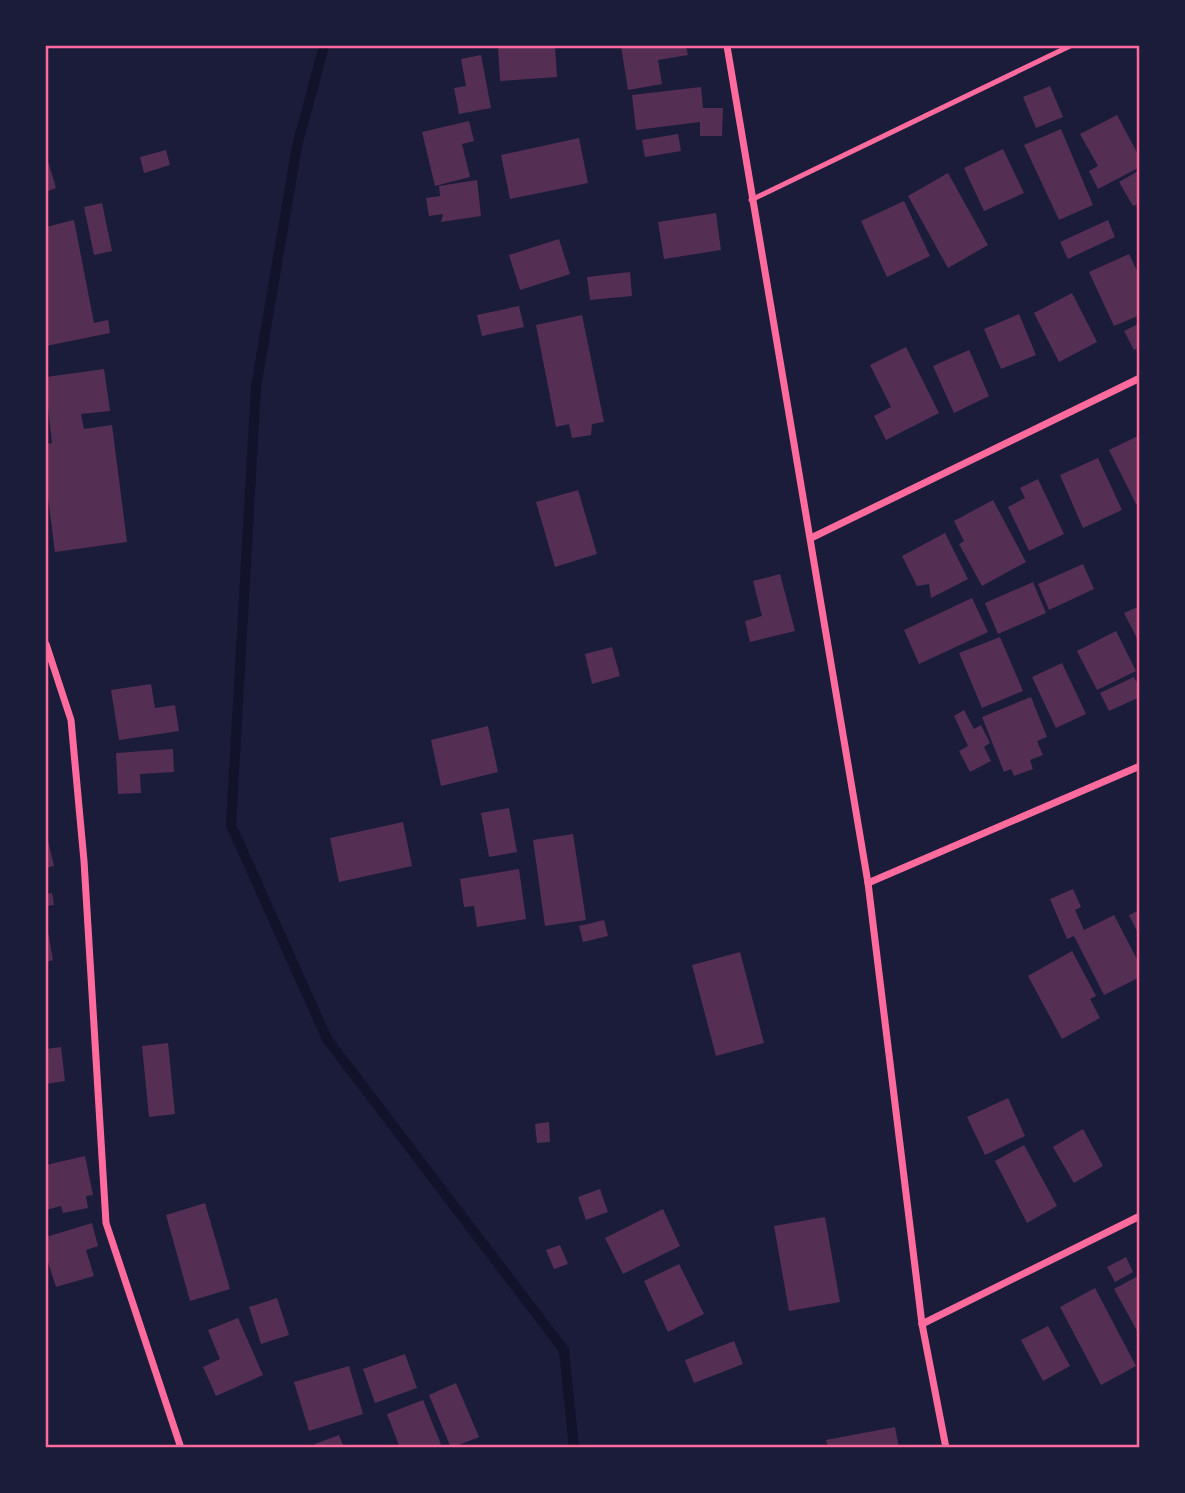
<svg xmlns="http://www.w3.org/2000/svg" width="1185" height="1493" viewBox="0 0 1185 1493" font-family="Jost,sans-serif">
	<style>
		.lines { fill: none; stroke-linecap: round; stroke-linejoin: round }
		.stream { stroke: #12122b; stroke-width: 10 }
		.building { fill: #542f53 }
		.service { stroke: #ff6b9d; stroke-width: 5 }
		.minor { stroke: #ff6b9d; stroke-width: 7 }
		.neatline { fill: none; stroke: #ff6b9d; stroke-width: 2.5 }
	</style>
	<rect width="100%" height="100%" fill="#1b1b3a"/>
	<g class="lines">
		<polyline class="stream" points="324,46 297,146 256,387 231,825 327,1039 564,1350 574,1448"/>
	</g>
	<g class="building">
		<polygon points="498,46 555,46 557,77 500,81"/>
		<polygon points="621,46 686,46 688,55 658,60 662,84 628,90"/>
		<polygon points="481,55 491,108 459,114 454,88 466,86 461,59"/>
		<polygon points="1050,86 1063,117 1036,128 1023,97"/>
		<polygon points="701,87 703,108 723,108 722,136 700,136 700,122 636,130 632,95"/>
		<polygon points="1117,115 1140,158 1140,167 1098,189 1089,171 1098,166 1080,134"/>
		<polygon points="469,121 474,141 462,144 470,177 435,186 422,132"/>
		<polygon points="1061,129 1093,205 1059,220 1024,145"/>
		<polygon points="678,134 681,151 645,157 642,140"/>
		<polygon points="579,138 588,183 510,199 501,155"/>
		<polygon points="1003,149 1024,193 984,211 964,168"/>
		<polygon points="166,150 170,165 144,173 140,157"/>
		<polygon points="46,155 56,188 46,192"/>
		<polygon points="1140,170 1140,203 1133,206 1119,182"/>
		<polygon points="948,173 988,245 948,268 908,196"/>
		<polygon points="477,180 481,216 441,222 443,214 429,216 426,198 440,196 439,186"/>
		<polygon points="904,201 930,256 887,277 861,221"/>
		<polygon points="102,203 112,251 94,255 84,207"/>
		<polygon points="716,213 721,250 664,259 658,222"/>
		<polygon points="74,220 94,323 108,320 110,333 46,346 46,227"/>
		<polygon points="1108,220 1115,237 1068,259 1060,242"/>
		<polygon points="559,239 570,274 520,290 509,255"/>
		<polygon points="1129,254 1140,277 1140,315 1114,326 1089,272"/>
		<polygon points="630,272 632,296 590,300 587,277"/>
		<polygon points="1072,293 1097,342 1059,362 1034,313"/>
		<polygon points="519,306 524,327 482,336 477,315"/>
		<polygon points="1019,314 1036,355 1001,369 984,329"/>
		<polygon points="582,315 604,422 592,424 591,435 572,438 569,424 556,427 536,325"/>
		<polygon points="1140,323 1140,347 1134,350 1124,331"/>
		<polygon points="906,347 939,413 886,440 874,416 891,407 870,365"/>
		<polygon points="969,350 989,396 954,413 933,366"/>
		<polygon points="104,369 110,411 81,414 84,429 112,425 127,542 55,552 46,482 46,444 52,443 48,408 46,408 46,377"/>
		<polygon points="1140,435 1140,502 1136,504 1109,450"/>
		<polygon points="1098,458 1122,510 1083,528 1060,475"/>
		<polygon points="1038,479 1064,534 1029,551 1008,507 1025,498 1020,488"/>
		<polygon points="578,490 597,554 555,567 536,502"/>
		<polygon points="993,500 1026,562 982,586 959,544 964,541 954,521"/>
		<polygon points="945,533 968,579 931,598 929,584 917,586 902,556"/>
		<polygon points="1083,564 1094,589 1049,610 1038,584"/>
		<polygon points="780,574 795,631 750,642 745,621 762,616 753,581"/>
		<polygon points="1033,582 1046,613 998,634 985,603"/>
		<polygon points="972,598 988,632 919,664 904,630"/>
		<polygon points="1140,606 1140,644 1124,613"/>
		<polygon points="1116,631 1136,671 1097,690 1077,651"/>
		<polygon points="1000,637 1023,691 982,708 959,653"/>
		<polygon points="612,647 620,676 592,684 585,654"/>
		<polygon points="1062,663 1086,714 1056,728 1032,677"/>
		<polygon points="1134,677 1140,689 1140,697 1109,711 1100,693"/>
		<polygon points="151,684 155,708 175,705 179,731 119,740 111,690"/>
		<polygon points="1031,697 1047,737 1037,741 1043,755 1030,760 1033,769 1014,776 1011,769 1004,772 982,717"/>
		<polygon points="964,710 974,729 981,725 990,743 984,747 991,761 970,772 959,751 968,746 954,716"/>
		<polygon points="488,726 498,772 441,786 431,740"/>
		<polygon points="173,749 174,772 140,774 141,793 118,794 116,753"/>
		<polygon points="509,808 517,852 489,857 481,813"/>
		<polygon points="403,822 412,866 339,882 330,838"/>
		<polygon points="46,832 54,866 46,868"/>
		<polygon points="573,834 586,920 545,926 533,840"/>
		<polygon points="519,869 526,919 477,927 474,906 464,907 460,879"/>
		<polygon points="1073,889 1081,907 1075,910 1084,930 1114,915 1140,965 1140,977 1104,995 1074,936 1067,939 1050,899"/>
		<polygon points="52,893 54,905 46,906 46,894"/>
		<polygon points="1140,910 1140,937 1129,915"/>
		<polygon points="46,920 53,960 46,962"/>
		<polygon points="604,920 608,936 583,942 579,926"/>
		<polygon points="1072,951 1096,996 1090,999 1100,1018 1062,1039 1028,976"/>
		<polygon points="740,952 764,1043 716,1056 692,965"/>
		<polygon points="168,1043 175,1114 149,1117 142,1046"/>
		<polygon points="61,1047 65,1081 46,1084 46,1049"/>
		<polygon points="1008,1098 1025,1136 985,1155 967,1117"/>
		<polygon points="549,1122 550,1142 537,1143 535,1124"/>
		<polygon points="1083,1129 1103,1166 1074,1183 1053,1147"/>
		<polygon points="1024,1145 1057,1206 1027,1223 995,1161"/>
		<polygon points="85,1156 93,1195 86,1196 88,1208 63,1213 61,1206 46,1210 46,1165"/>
		<polygon points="600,1189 608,1212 586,1220 578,1197"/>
		<polygon points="205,1203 230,1289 190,1301 166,1215"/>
		<polygon points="663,1209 680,1246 623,1274 605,1238"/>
		<polygon points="825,1217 840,1302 789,1311 774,1226"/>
		<polygon points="92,1223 98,1246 86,1250 94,1276 56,1287 48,1262 46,1263 46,1237"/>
		<polygon points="560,1245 568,1264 554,1269 546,1250"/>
		<polygon points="1126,1257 1133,1272 1115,1282 1107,1267"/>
		<polygon points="679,1264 704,1314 668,1332 644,1281"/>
		<polygon points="1140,1275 1140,1336 1114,1289"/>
		<polygon points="1095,1288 1136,1366 1101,1385 1060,1307"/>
		<polygon points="277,1298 289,1335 261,1344 249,1307"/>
		<polygon points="238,1318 263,1375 216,1396 203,1367 220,1359 208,1330"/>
		<polygon points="1048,1326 1070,1366 1043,1381 1021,1340"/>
		<polygon points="734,1341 743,1364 694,1383 685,1360"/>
		<polygon points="405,1354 417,1388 375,1403 363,1369"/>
		<polygon points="349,1366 363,1414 309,1431 294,1382"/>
		<polygon points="456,1383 479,1437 451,1448 429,1395"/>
		<polygon points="423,1400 441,1444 432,1448 400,1448 387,1414"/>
		<polygon points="895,1427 899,1448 828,1448 826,1440"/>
		<polygon points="339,1435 344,1448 316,1448 315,1444"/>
	</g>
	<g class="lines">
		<polyline class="service" points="751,200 1070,46"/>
		<g class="minor">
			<polyline points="727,46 868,883 922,1324 946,1448"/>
			<polyline points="811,538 1140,378"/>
			<polyline points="46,644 71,720 84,861 106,1223 181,1448"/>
			<polyline points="868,883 1140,766"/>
			<polyline points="922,1324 1140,1216"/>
		</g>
	</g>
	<rect width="1185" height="1493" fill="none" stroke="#1b1b3a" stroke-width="94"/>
	<rect x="47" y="47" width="1091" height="1399" class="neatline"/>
</svg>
